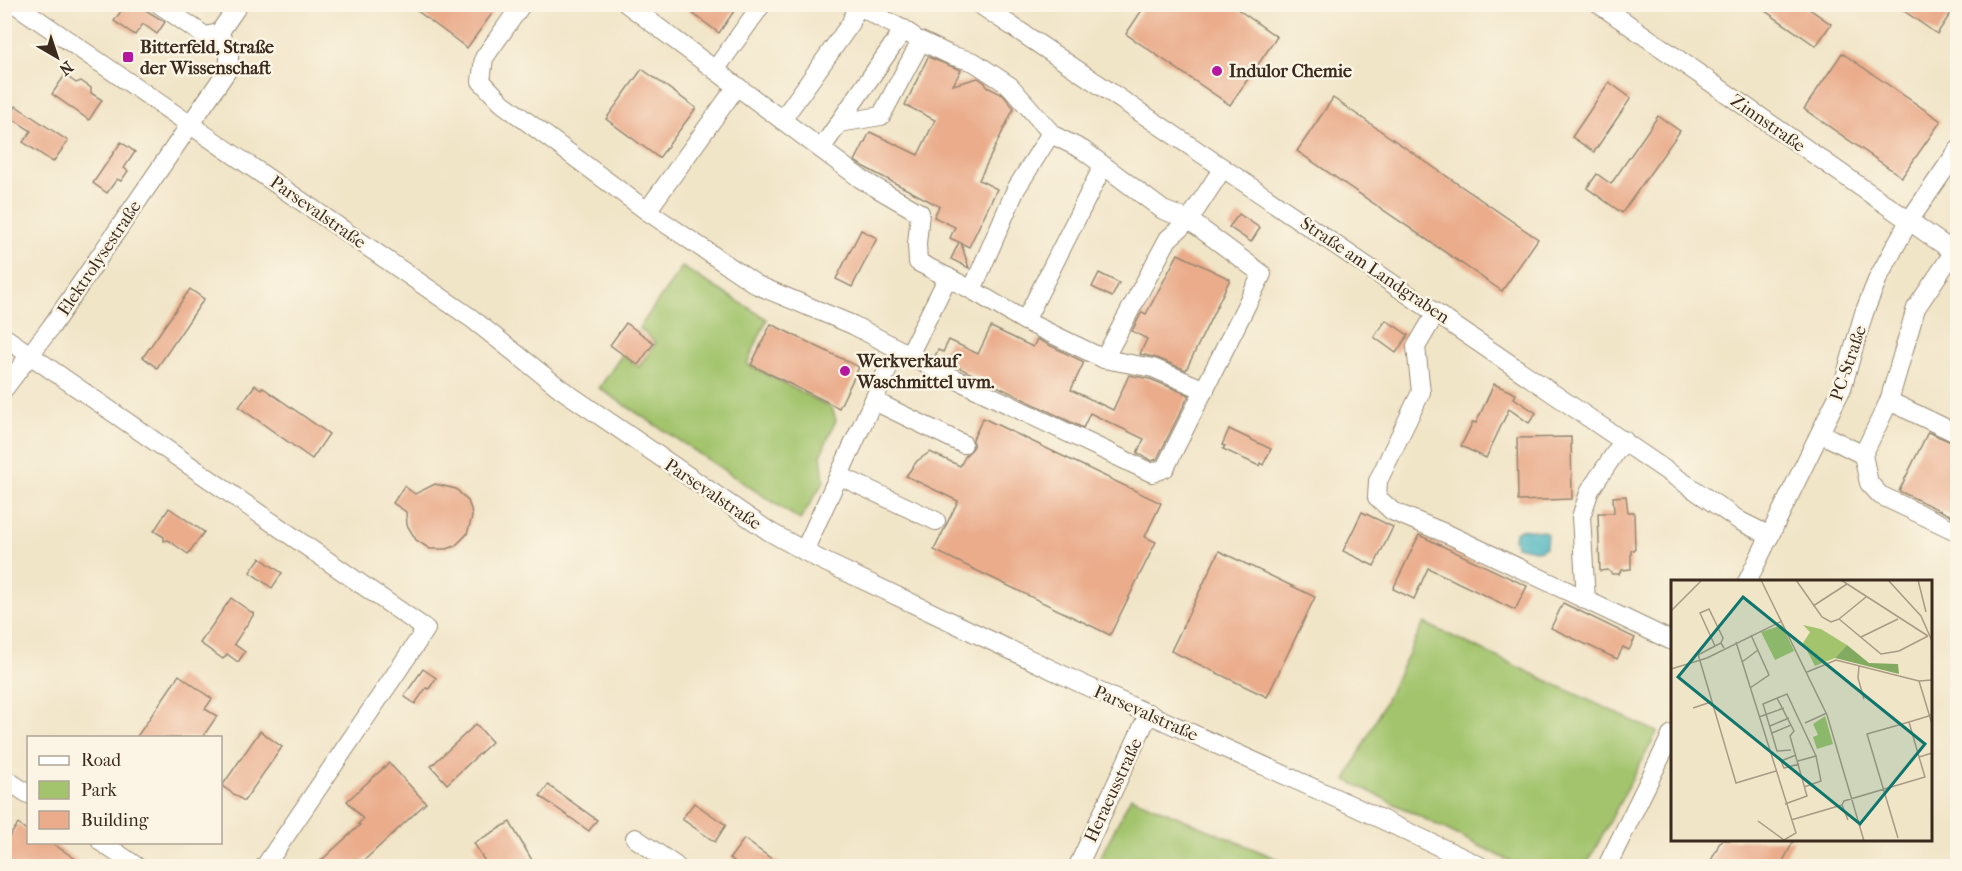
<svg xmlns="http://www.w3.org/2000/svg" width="1962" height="871" viewBox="0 0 1962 871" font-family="'IM FELL French Canon',serif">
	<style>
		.green { fill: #a3c46d; stroke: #6f7746; stroke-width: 1.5 }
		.water { fill: #42b1bd; stroke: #3e6e6e; stroke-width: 1.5 }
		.building { fill: #eaac8b }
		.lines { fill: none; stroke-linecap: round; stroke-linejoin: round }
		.minor-casing { stroke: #968873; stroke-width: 20 }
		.minor { stroke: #fff; stroke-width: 18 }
		.poi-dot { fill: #b5179e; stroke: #fcf5e5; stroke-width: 2 }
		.labels { text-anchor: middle; stroke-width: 5; stroke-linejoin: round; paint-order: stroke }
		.poi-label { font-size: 18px; font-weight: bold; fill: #3b2a1e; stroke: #fcf5e5; text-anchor: start }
		.street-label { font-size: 18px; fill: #3b2a1e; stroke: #fcf5e5 }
		.inset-road { fill: none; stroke: #a89a84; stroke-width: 1.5 }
		.view { fill: #0f766e; fill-opacity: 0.15; stroke: #0f766e; stroke-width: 3 }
		.inset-edge { fill: none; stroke: #3b2a1e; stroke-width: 3 }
	</style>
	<rect width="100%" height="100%" fill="#fcf5e5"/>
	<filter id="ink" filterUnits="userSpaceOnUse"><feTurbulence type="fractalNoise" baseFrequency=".0167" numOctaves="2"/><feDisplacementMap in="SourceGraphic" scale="12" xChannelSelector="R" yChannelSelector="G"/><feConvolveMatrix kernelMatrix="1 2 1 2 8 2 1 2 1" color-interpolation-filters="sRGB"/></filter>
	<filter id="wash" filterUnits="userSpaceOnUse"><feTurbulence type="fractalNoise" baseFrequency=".008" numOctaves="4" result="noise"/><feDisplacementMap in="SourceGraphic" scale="24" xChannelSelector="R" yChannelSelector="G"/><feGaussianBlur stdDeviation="1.35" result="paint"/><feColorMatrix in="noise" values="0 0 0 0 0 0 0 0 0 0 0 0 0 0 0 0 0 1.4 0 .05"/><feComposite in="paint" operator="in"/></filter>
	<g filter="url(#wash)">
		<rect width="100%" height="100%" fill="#f1e5c8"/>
		<g class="green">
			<polygon points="682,267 767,319 747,364 832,408 836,420 821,454 824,481 800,520 599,388 622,355 639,367 656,343 639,328"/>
			<polygon points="1424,623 1657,732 1586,866 1520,866 1346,780"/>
			<polygon points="1131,797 1294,866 1096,866"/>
		</g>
		<polygon class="water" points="1520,529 1543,531 1547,534 1546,547 1539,551 1516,546 1514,539 1515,533"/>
		<g id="blocks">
			<g class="building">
				<polygon points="126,4 136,4 165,22 157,34 143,24 135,35 114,21"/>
				<polygon points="408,4 499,4 467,48"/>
				<polygon points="680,4 739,4 719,33"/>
				<polygon points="1146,4 1230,4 1277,37 1230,105 1126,34"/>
				<polygon points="1755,4 1802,4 1831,24 1816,46"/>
				<polygon points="1894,4 1957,4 1937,34"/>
				<polygon points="1842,53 1941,121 1902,177 1804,109"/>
				<polygon points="928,57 961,70 953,85 978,78 985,83 987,87 1003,95 1014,108 979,180 997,189 969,247 961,243 969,268 951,259 959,242 950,238 955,227 934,217 939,206 864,167 855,161 870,132 918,155 935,120 905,105"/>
				<polygon points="642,69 696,108 659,158 606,119"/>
				<polygon points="65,75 76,83 81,81 91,88 91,93 102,100 89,120 52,94"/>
				<polygon points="1609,82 1631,98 1594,152 1572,137"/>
				<polygon points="1333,98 1538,239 1502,291 1297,151"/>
				<polygon points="16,106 68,141 53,162 23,142 31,131 10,117"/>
				<polygon points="1658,116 1680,131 1622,213 1587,188 1597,174 1611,184"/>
				<polygon points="121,142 135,152 124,168 128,171 121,181 117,179 107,193 93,183"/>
				<polygon points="1239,214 1260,228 1251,242 1229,227"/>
				<polygon points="861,230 877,238 852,287 836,279"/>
				<polygon points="1178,254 1230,279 1186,370 1157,358 1140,354 1147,339 1132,331 1142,312 1146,314"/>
				<polygon points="1099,273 1119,283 1112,297 1092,287"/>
				<polygon points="190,289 204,299 157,368 143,357"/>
				<polygon points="1386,320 1408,335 1396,353 1374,337"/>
				<polygon points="626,323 654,343 638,365 610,345"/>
				<polygon points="771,324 859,367 839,408 751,365"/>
				<polygon points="991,327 1033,347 1037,339 1084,362 1071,390 1113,410 1129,375 1150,379 1189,395 1157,459 1152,461 1137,453 1144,439 1090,413 1083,428 935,356 938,350 943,352 949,340 978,354"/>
				<polygon points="1494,384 1516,394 1514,398 1536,413 1529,423 1509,409 1486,458 1461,446 1473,422 1476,423"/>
				<polygon points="255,385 261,389 262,387 329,434 312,459 239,407"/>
				<polygon points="983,418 1161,503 1145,537 1156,542 1110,635 934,550 958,501 906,476 917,461 930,452 960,466 966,455 973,448 973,439"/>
				<polygon points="1229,429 1271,449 1263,465 1260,463 1259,466 1223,449 1225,446 1222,445"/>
				<polygon points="1928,432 1958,445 1958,519 1899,491"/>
				<polygon points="1571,437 1572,499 1518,501 1517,438"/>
				<polygon points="435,484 456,489 468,501 471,509 472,517 467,534 455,546 447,549 430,549 416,540 407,525 406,512 393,503 404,486 415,494"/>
				<polygon points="1626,496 1628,512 1634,512 1635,550 1631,550 1631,569 1621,570 1619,574 1612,574 1608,570 1600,571 1598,513 1614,513 1613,497"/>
				<polygon points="169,508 204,532 188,554 168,540 164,541 164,537 154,531"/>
				<polygon points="1362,512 1393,527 1374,566 1343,551"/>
				<polygon points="1419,535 1527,586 1515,610 1428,568 1414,599 1393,589"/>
				<polygon points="1219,551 1315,597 1267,697 1171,651"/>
				<polygon points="260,558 282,573 272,588 250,572"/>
				<polygon points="231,598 254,614 234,644 245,652 238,662 227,654 223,659 200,643"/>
				<polygon points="1563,603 1635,638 1629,650 1623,647 1617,659 1551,628"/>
				<polygon points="423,669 436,678 429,689 426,688 415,704 404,696"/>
				<polygon points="179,675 212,699 205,709 217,716 202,738 136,738"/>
				<polygon points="476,724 492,742 447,784 431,766"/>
				<polygon points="260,731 282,747 244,801 222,786"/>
				<polygon points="389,763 426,803 357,867 314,867 360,825 358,824 363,819 347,801"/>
				<polygon points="548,785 597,820 589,831 540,796"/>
				<polygon points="694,803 726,825 715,842 682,819"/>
				<polygon points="510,822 512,826 536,867 488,867 474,843"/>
				<polygon points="18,824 28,831 28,843 52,843 87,867 4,867 4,844"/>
				<polygon points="744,839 783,867 742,867 730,858"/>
				<polygon points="1721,840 1794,840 1780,867 1708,867"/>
			</g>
		</g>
	</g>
	<g filter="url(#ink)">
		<use href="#blocks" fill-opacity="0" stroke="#968873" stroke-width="1.5"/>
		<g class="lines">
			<defs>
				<g id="minor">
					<polyline points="15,4 471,318 561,389 770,532 819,559 1082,684 1349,804 1480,866"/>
					<polyline points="159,4 205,36 219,33 239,4"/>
					<polyline points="522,4 484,58 481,81 502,103 647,211 737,86"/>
					<polyline points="627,4 861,179 920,213 917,244 918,262 972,290 1025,321 1104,359 1153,368 1205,390"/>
					<path d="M858,4C875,18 896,23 913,36"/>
					<polyline points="979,4 1223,168 1740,521 1770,536"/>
					<polyline points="1599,4 1958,255"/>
					<polyline points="715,70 762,4"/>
					<polyline points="782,120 851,23 857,4"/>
					<polyline points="821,149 904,29"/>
					<polyline points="647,211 757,285 853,325 949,376 1152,473 1165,468 1262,274 1189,220 1163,210 1083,150 1053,135 1010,86 974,62 950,55 921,41 881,116 839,123"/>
					<polyline points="972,290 1016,189 1051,133"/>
					<polyline points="1436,313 1416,347 1421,392 1378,481 1377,497 1392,511 1452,536 1672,641"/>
					<polyline points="1025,321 1103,166"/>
					<polyline points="4,337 426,629 265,866"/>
					<polyline points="909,355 948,277"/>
					<polyline points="1104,359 1168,239 1189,220 1223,168"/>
					<polyline points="4,389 51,327 229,68 229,51 219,33"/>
					<polyline points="874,401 963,444"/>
					<polyline points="1889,401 1916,308 1953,253"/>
					<polyline points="1820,433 1863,455"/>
					<polyline points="1958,434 1889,401 1863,455 1869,483 1880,495 1958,532"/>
					<polyline points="840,476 936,521"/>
					<polyline points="804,551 887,371"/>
					<polyline points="1747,582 1842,388 1864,313 1878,278 1909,221 1958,150"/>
					<polyline points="1586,600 1581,517 1590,490 1624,440"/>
					<polyline points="4,778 28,794"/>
					<polyline points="635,838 676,866"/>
					<polyline points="101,842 136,866"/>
					<polyline points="1078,866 1149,713"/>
					<polyline points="1607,866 1672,734"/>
				</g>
			</defs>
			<use href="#minor" class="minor-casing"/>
			<use href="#minor" class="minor"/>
		</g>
	</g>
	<g class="poi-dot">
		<rect x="122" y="51" width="12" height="12" rx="3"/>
		<circle cx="1217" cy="71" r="6"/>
		<circle cx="845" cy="371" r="6"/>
	</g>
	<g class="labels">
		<g class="poi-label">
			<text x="140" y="53">Bitterfeld, Straße<tspan x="140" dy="21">der Wissenschaft</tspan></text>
			<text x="1229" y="77">Indulor Chemie</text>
			<text x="857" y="367">Werkverkauf<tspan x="857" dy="21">Waschmittel uvm.</tspan></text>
		</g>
		<g class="street-label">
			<text transform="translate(1768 123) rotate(35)" y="6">Zinnstraße</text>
			<text transform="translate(318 212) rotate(35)" y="6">Parsevalstraße</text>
			<text transform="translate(99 258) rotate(-56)" y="6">Elektrolysestraße</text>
			<text transform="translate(1375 270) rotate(34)" y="6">Straße am Landgraben</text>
			<text transform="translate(1848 363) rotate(-71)" y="6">PC-Straße</text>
			<text transform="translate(713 494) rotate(34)" y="6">Parsevalstraße</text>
			<text transform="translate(1146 713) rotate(24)" y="6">Parsevalstraße</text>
			<text transform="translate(1113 790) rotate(-65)" y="6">Heraeusstraße</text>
		</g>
	</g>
	<g transform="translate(1671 580)">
		<rect width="261" height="261" fill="#f1e5c8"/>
		<path d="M111,45L123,71L104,80L90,52ZM132,45L150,49L176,65L164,78L144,86L132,63L139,52ZM154,136L162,164L146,169L142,157L147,155L142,144Z" fill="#a3c46d"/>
		<path d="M176,65L198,83L227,84L228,94L164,78Z" fill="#82aa60"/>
		<path class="inset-road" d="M90,0L156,135L193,261M125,0L151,37L160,42L168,39L210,74L228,71L257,56M170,0L257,56M217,0L250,36L261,61M247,0L255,32M142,26L176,4M0,31L31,0M168,39L195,17M190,57L227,39M65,62L125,253L113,260L87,241M50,63L52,58L38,29L29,33L44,66L50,63L53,68M27,74L65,203L105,191M27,75L44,66M71,82L87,70M188,86L187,98L193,119M0,89L36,78L111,41M136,92L165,80L248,101L261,100M248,101L261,144M79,108L98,95L80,55M106,118L123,151L119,156L136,216L114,224M22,128L40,122M88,137L113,128M134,143L156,133M99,146L118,138M101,153L120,145M120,170L106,171L92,124L116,114L145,176M125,175L110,181L113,188L128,184M248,177L238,142L261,135M127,181L145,176L150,201L133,207M171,225L173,221L254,197L248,177L261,173M120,240L171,225L177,240M227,258L196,154L238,142"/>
		<path class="view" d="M72,17L254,164L189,244L7,97Z"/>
		<rect width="261" height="261" class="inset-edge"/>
	</g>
	<rect width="1962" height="871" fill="none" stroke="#fcf5e5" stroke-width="24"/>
	<rect x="27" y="736" width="195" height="108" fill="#fcf5e5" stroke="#afa495" stroke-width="1.5"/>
	<rect x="39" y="756" width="30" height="9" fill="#ffffff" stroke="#afa495" stroke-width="1.5"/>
	<text x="81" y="766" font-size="18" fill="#3b2a1e">Road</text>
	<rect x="39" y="781" width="30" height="18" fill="#a3c46d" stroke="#afa495" stroke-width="1.5"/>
	<text x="81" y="796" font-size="18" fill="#3b2a1e">Park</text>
	<rect x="39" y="811" width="30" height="18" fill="#eaac8b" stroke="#afa495" stroke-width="1.5"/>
	<text x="81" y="826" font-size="18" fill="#3b2a1e">Building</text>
	<g transform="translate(57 57) rotate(141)" stroke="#fcf5e5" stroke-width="4.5" paint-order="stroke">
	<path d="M0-4.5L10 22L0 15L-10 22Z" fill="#3b2a1e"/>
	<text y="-9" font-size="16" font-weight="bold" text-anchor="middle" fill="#3b2a1e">N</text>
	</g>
</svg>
